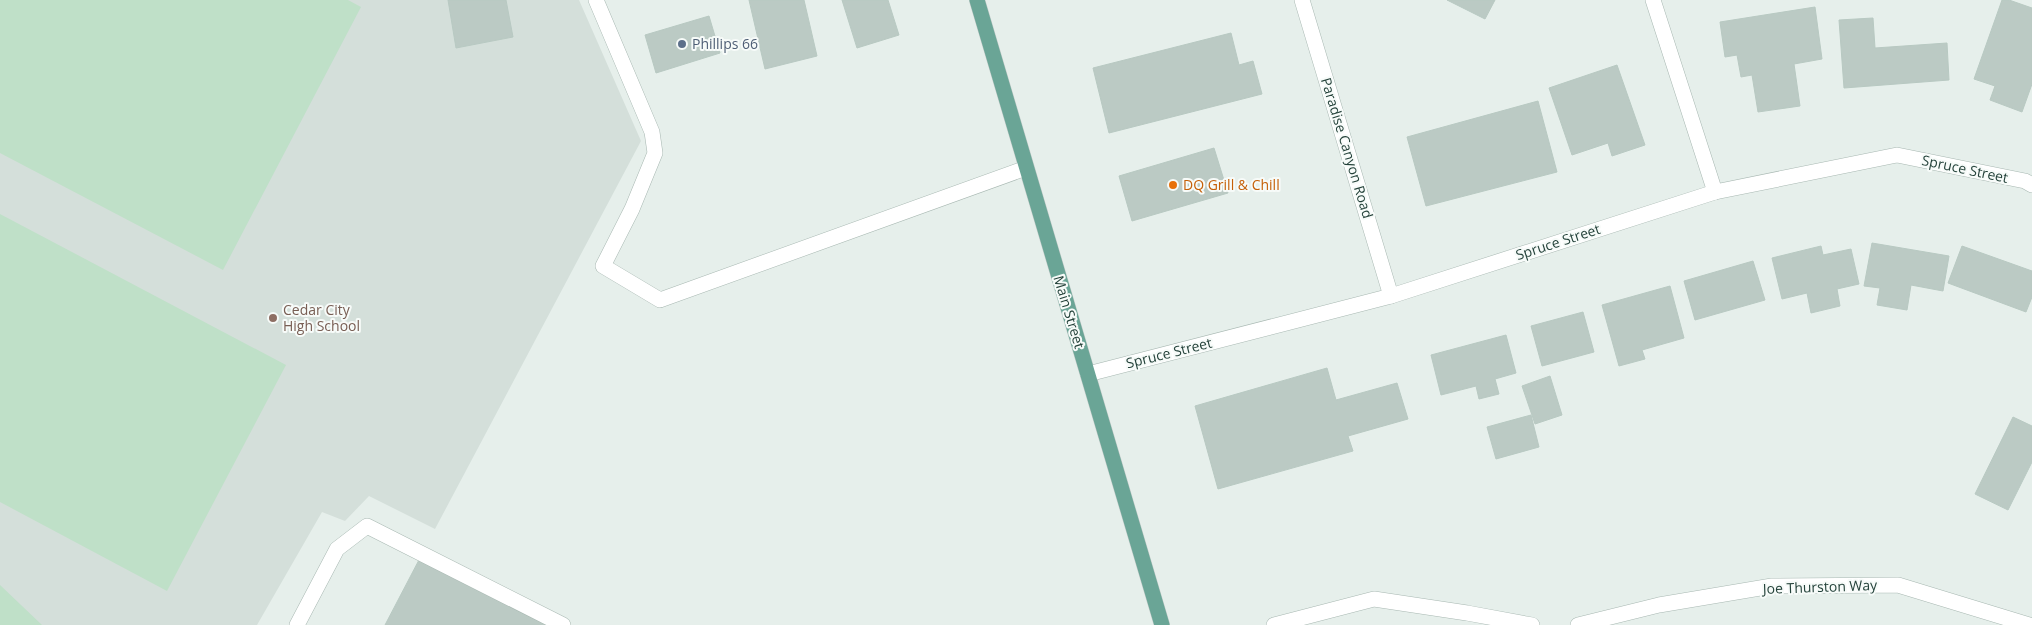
<svg xmlns="http://www.w3.org/2000/svg" width="2032" height="625" viewBox="0 0 2032 625" font-family="'Open Sans',sans-serif">
	<style>
		.built { fill: #d4dfda }
		.green { fill: #bfe0c8 }
		.building { fill: #bbcac4; stroke: #b8c9c2 }
		.lines { fill: none; stroke-linecap: round; stroke-linejoin: round }
		.lane-casing { stroke: #a8b8b2; stroke-width: 16 }
		.street-casing { stroke: #a8b8b2; stroke-width: 16 }
		.primary-casing { stroke: #c2cac8; stroke-width: 16 }
		.lane { stroke: #fff; stroke-width: 15 }
		.street { stroke: #fff; stroke-width: 15 }
		.primary { stroke: #6aa596; stroke-width: 15 }
		.service-dot { fill: #5c6f8a; stroke: #f7fbf9; stroke-width: 2 }
		.food-dot { fill: #e8710a; stroke: #f7fbf9; stroke-width: 2 }
		.education-dot { fill: #8d6e63; stroke: #f7fbf9; stroke-width: 2 }
		.labels { text-anchor: middle; stroke-width: 4; stroke-linejoin: round; paint-order: stroke }
		.service-label { font-size: 14px; fill: #4e5e75; stroke: #f7fbf9; text-anchor: start }
		.street-label { font-size: 14px; fill: #24423a; stroke: #f7fbf9 }
		.food-label { font-size: 14px; fill: #c56008; stroke: #f7fbf9; text-anchor: start }
		.education-label { font-size: 14px; fill: #785e54; stroke: #f7fbf9; text-anchor: start }
	</style>
	<rect width="100%" height="100%" fill="#e6efeb"/>
	<polygon class="built" points="0,0 579,0 641,141 435,529 369,496 345,521 322,512 257,625 0,625"/>
	<g class="green">
		<polygon points="0,0 348,0 361,7 223,270 0,153"/>
		<polygon points="0,214 286,365 167,591 0,502"/>
		<polygon points="0,585 42,625 0,625"/>
	</g>
	<g class="building">
		<polygon points="448,0 506,0 513,37 456,48"/>
		<polygon points="749,0 804,0 817,56 765,69"/>
		<polygon points="842,0 888,0 899,35 857,48"/>
		<polygon points="1447,0 1495,0 1485,19"/>
		<polygon points="2002,0 2009,0 2032,8 2032,84 2022,112 1990,100 1995,86 1974,79"/>
		<polygon points="1815,7 1822,59 1794,64 1800,106 1758,112 1752,75 1741,77 1737,55 1725,57 1720,22"/>
		<polygon points="709,16 720,53 656,73 645,35"/>
		<polygon points="1873,18 1875,48 1947,43 1949,80 1844,88 1839,20"/>
		<polygon points="1231,33 1239,65 1253,61 1262,94 1109,133 1093,68"/>
		<polygon points="1617,65 1645,145 1612,156 1608,143 1572,155 1549,88"/>
		<polygon points="1538,101 1557,172 1426,206 1407,137"/>
		<polygon points="1214,148 1228,193 1132,221 1119,176"/>
		<polygon points="1872,243 1949,256 1943,291 1911,285 1907,310 1877,305 1880,288 1864,286"/>
		<polygon points="1821,246 1823,255 1851,249 1859,284 1837,289 1840,306 1811,313 1807,293 1782,299 1772,258"/>
		<polygon points="1962,246 2032,271 2032,297 2026,312 1948,283"/>
		<polygon points="1753,261 1765,300 1695,320 1684,281"/>
		<polygon points="1670,286 1684,338 1642,350 1645,359 1619,366 1602,305"/>
		<polygon points="1583,312 1594,352 1542,366 1531,326"/>
		<polygon points="1506,335 1516,373 1495,379 1499,394 1479,399 1476,386 1441,395 1431,355"/>
		<polygon points="1327,368 1336,400 1397,383 1408,419 1348,436 1353,451 1218,489 1195,406"/>
		<polygon points="1550,376 1562,415 1535,424 1522,386"/>
		<polygon points="1531,415 1539,447 1496,459 1487,427"/>
		<polygon points="2013,417 2032,426 2032,462 2008,510 1975,494"/>
		<polygon points="420,558 548,625 385,625"/>
	</g>
	<g class="lines">
		<defs>
			<g id="lane">
				<polyline points="596,0 652,132 655,153 632,209 603,266 660,300 1026,168"/>
				<polyline points="1653,0 1715,192"/>
				<polyline points="297,625 337,549 367,526 563,625"/>
			</g>
			<g id="street">
				<polyline points="1302,0 1391,296"/>
				<polyline points="1088,374 1391,296 1715,192 1897,155 2025,181 2032,185"/>
				<polyline points="1274,625 1374,599 1467,613 1532,625"/>
				<polyline points="1578,625 1659,605 1772,586 1898,585 2029,625"/>
			</g>
			<polyline id="primary" points="977,0 1162,625"/>
		</defs>
		<use href="#lane" class="lane-casing"/>
		<use href="#street" class="street-casing"/>
		<use href="#primary" class="primary-casing"/>
		<use href="#lane" class="lane"/>
		<use href="#street" class="street"/>
		<use href="#primary" class="primary"/>
	</g>
	<circle class="service-dot" cx="682" cy="44" r="5"/>
	<circle class="food-dot" cx="1173" cy="185" r="5"/>
	<circle class="education-dot" cx="273" cy="318" r="5"/>
	<g class="labels">
		<g class="service-label">
			<text x="692" y="49">Phillips 66</text>
		</g>
		<g class="street-label">
			<text transform="translate(1347 148) rotate(73)" y="5">Paradise Canyon Road</text>
			<text transform="translate(1965 169) rotate(12)" y="5">Spruce Street</text>
			<text transform="translate(1558 242) rotate(-18)" y="5">Spruce Street</text>
			<text transform="translate(1069 312) rotate(73)" y="5">Main Street</text>
			<text transform="translate(1169 353) rotate(-14)" y="5">Spruce Street</text>
			<text transform="translate(1820 587) rotate(-2)" y="5">Joe Thurston Way</text>
		</g>
		<g class="food-label">
			<text x="1183" y="190">DQ Grill &amp; Chill</text>
		</g>
		<g class="education-label">
			<text x="283" y="315">Cedar City<tspan x="283" dy="16">High School</tspan></text>
		</g>
	</g>
</svg>
